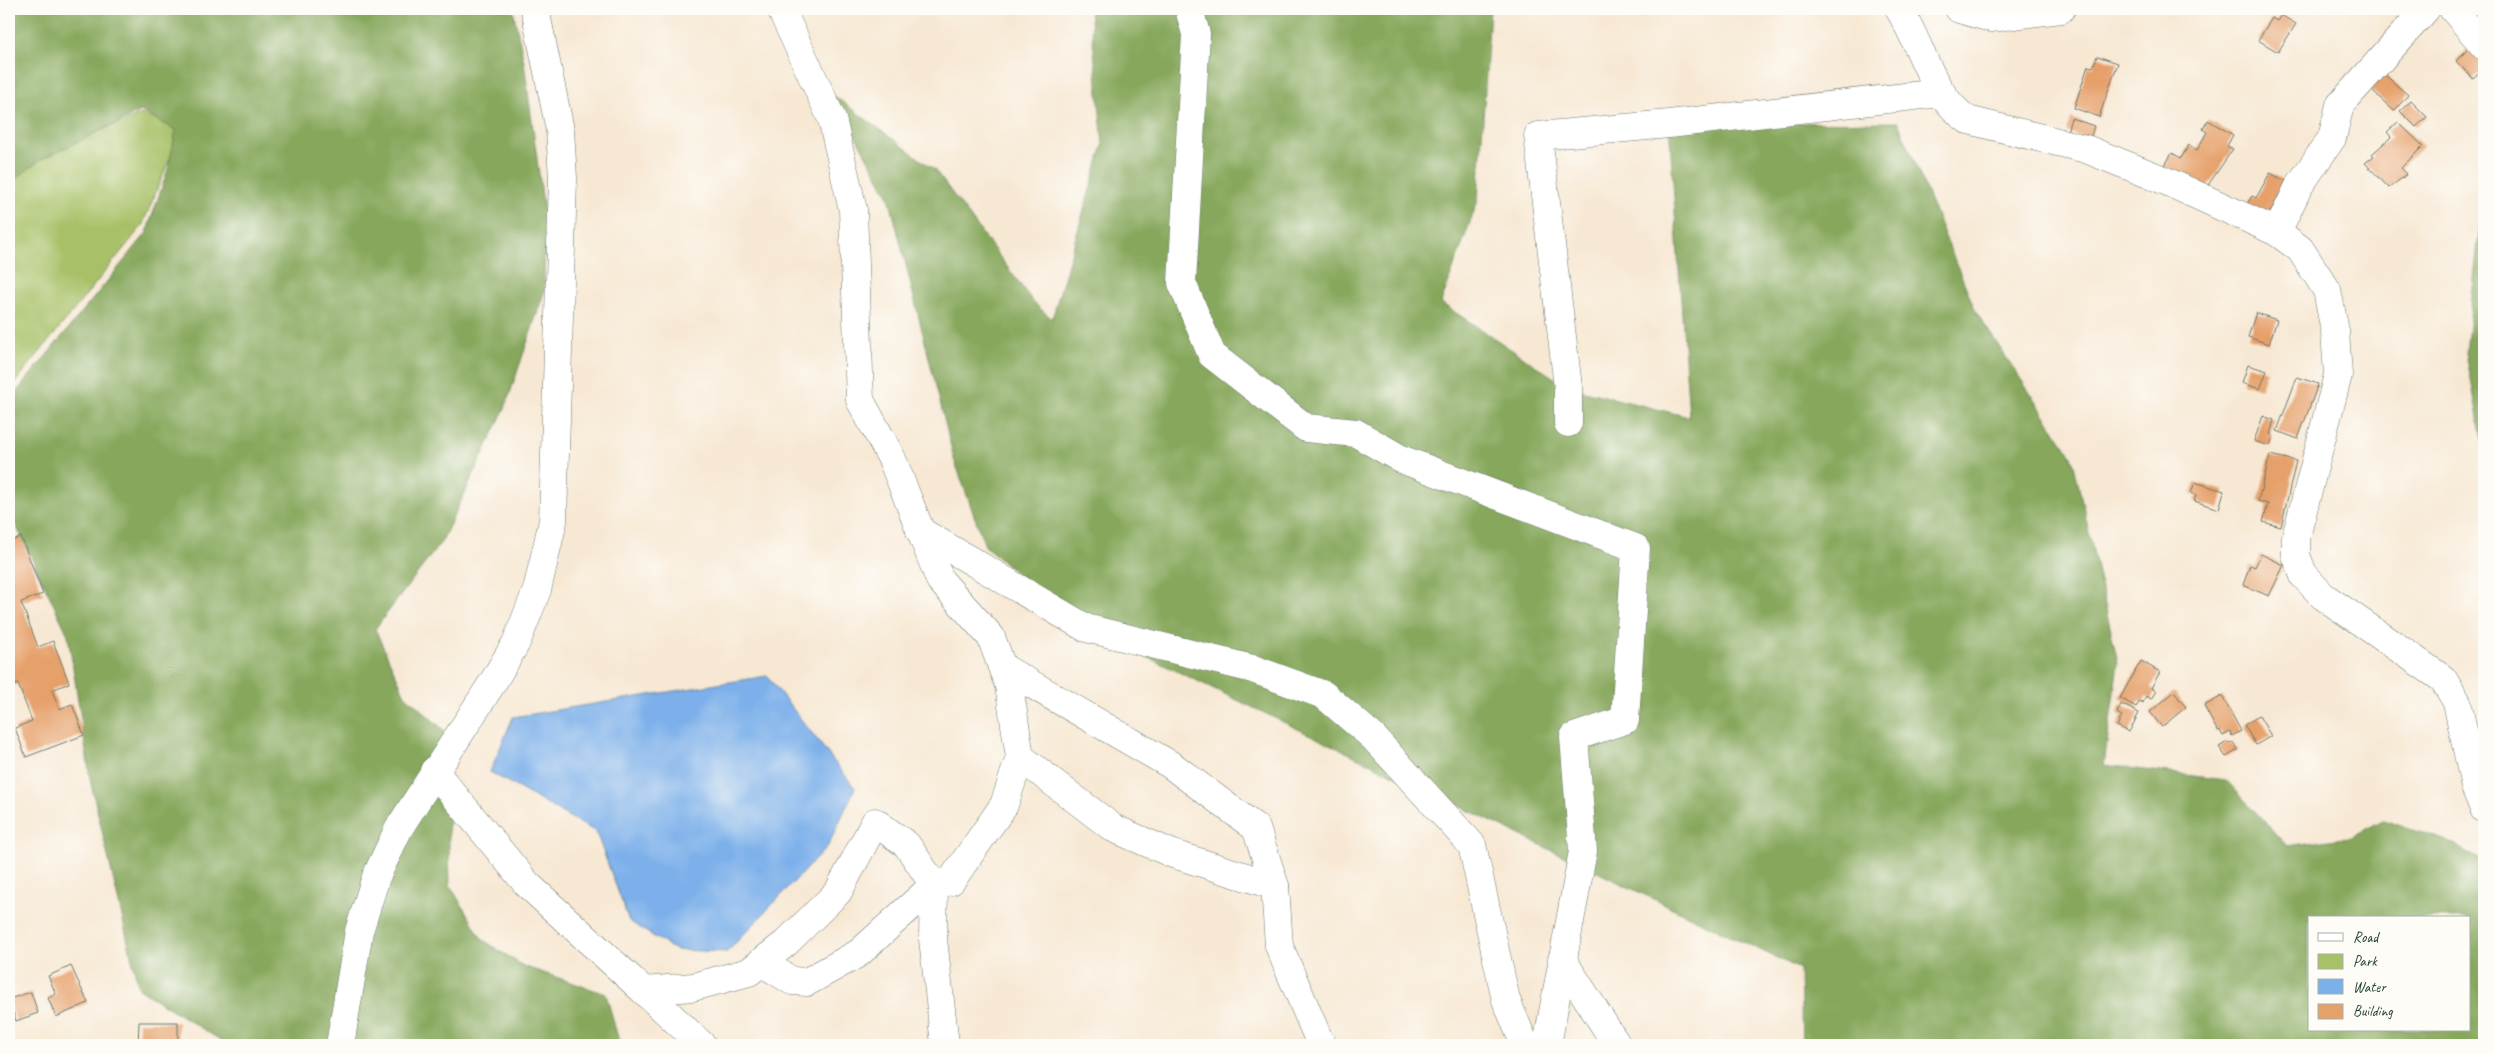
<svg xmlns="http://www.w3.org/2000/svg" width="2493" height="1054" viewBox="0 0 2493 1054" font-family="Caveat,sans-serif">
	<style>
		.green { fill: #a8c167; stroke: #647f4e }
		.forest { fill: #86a75c; stroke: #527248; fill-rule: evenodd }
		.water { fill: #7db0ea; stroke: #4e768f }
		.building { fill: #e6a06a }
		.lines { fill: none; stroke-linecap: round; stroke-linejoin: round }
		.minor-casing { stroke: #6b796c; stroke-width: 29 }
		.minor { stroke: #fff; stroke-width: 28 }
	</style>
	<rect width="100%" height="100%" fill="#fdfcf7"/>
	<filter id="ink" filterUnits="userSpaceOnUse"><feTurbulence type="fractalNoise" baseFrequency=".02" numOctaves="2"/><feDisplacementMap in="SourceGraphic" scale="10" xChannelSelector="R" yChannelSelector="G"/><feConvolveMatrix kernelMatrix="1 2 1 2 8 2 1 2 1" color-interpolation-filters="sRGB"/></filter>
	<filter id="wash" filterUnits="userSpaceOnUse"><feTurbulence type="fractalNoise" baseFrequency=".0096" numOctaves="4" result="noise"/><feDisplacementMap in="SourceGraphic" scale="20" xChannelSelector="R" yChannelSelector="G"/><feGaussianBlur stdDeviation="1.12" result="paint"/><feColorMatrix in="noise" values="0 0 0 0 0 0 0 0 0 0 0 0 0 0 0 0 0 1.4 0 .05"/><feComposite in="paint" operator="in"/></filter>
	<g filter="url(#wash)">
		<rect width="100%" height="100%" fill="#f7e8d3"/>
		<polygon class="green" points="142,114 181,131 142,226 9,390 9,179 43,153"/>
		<g class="forest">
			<polygon points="9,9 513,9 524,62 545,218 544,293 505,408 442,541 375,629 405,695 446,732 450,885 482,939 523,966 606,994 620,1045 228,1045 139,989 91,784 68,635 13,519 9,500 9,401 146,234 168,169 176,130 141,111 40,160 9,184"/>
			<path d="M1090,9H1490L1478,200L1441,303L1568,387L1689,417L1669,124L1898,122L1976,312L2072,456L2118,663L2104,765L2226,780L2287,846L2351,837L2383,820L2447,841L2484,862V1045H1802L1800,969L1076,623L985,546L954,459L889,197L833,95L935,170L1034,303L1052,319L1103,145ZM2309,918H2469V1030H2309Z"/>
			<polygon points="2484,187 2484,450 2466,353"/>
		</g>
		<polygon class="water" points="767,676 855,788 828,846 727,952 675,950 629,921 596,832 490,772 513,717"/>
		<g id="blocks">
			<g class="building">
				<polygon points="2281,15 2296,24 2278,52 2258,40 2272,18 2277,21"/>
				<polygon points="2471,46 2484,60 2484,69 2473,79 2456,61"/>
				<polygon points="2097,56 2118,63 2099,117 2074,108 2088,66 2093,67"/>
				<polygon points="2384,74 2408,95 2394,111 2370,89"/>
				<polygon points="2411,101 2427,117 2416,127 2400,111"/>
				<polygon points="2071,118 2094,126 2090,139 2067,132"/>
				<polygon points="2208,120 2233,135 2227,146 2233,149 2206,188 2161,172 2172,153 2181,158 2189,145 2197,150 2207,132 2203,129"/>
				<polygon points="2398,122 2423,146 2401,168 2407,174 2389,188 2365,163 2374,156 2372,154 2391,137 2387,132"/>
				<polygon points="2270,173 2286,181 2269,215 2247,204 2252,196 2256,198"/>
				<polygon points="2256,313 2277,320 2269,344 2248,337"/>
				<polygon points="2248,365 2267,371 2260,389 2242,383"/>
				<polygon points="2297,377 2318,384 2298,439 2277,431"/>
				<polygon points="2263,416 2274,420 2270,434 2273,436 2270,446 2254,441"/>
				<polygon points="2270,455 2296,461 2281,527 2263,522 2268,504 2258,501"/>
				<polygon points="2195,482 2224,491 2219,509 2194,501 2196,495 2191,493"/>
				<polygon points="21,537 43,594 21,602 38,647 53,641 69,683 52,690 59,709 72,704 84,735 26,757 15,728 32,721 18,684 11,686 9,681 9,657 11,657 9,650 9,542"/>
				<polygon points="2261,554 2284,565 2269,596 2243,585 2250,565 2255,567"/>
				<polygon points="2141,661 2160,672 2151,688 2156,691 2151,699 2146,696 2143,703 2140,701 2136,707 2120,698"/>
				<polygon points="2174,692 2186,707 2162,727 2150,712"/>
				<polygon points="2222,696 2241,731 2232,736 2230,732 2223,736 2220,731 2218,732 2204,706"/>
				<polygon points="2121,704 2139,713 2129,732 2117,726 2122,716 2117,713"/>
				<polygon points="2259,716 2271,736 2256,745 2244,725"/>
				<polygon points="2227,742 2229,744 2232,742 2238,750 2226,757 2219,747"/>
				<polygon points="71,966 88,1003 56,1017 48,998 56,994 48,976"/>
				<polygon points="31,992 38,1013 16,1021 9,999"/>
				<polygon points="139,1022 178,1022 178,1045 138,1045"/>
			</g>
		</g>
	</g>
	<g filter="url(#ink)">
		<use href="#blocks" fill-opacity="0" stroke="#6b796c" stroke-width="1"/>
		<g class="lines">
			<defs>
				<g id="minor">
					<polyline points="1189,9 1196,34 1182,283 1212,355 1306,428 1356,433 1401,459 1636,548 1625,720 1574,737 1583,851 1547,1045"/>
					<path d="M1899,9C1922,45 1931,96 1968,120L2086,149L2166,181L2277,232L2300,249L2327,290L2335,331L2338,375L2296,537V555L2304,576L2323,596L2443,679L2457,702L2475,787L2484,809"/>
					<polyline points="1959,9 1991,18 2061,9"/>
					<polyline points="2453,9 2484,46"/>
					<polyline points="2277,232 2299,186 2332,138 2340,105 2426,9"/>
					<polyline points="1568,423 1568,387 1538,136 1669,124 1940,93"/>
					<polyline points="920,531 1086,628 1253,669 1324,695 1373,737 1472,845 1506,1000 1525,1045"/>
					<polyline points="1002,667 1171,765 1256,828 1275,886 1279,946 1319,1040 1323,1045"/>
					<polyline points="1020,757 1113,828 1173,854 1275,886"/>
					<polyline points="434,771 527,884 644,991 693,987 749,972 786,943 838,892 875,822 907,845 934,885 951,881 1004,805 1020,757 1009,686 991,637 940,580 892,459 860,400 853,210 832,119 781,9"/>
					<polyline points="934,885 933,939 945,1045"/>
					<polyline points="1562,959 1617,1045"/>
					<polyline points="761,962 792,981 807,982 859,953 934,885"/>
					<polyline points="644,991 702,1045"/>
					<polyline points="340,1045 359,931 376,877 399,828 493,682 516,643 537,590 553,521 563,178 560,130 535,9"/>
				</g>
			</defs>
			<use href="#minor" class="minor-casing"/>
			<use href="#minor" class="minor"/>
		</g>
	</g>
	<rect width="2493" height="1054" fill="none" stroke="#fdfcf7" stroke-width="30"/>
	<rect x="2308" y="916" width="162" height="115" fill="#fdfcf7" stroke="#a4b0a9"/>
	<rect x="2318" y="933" width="25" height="8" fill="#ffffff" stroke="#a4b0a9"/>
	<text x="2353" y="942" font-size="15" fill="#1f3d34">Road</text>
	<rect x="2318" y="954" width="25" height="15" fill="#a8c167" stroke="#a4b0a9"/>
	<text x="2353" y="966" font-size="15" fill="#1f3d34">Park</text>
	<rect x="2318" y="979" width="25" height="15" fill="#7db0ea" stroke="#a4b0a9"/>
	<text x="2353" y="992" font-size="15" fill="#1f3d34">Water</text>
	<rect x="2318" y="1004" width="25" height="15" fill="#e6a06a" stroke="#a4b0a9"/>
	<text x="2353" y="1016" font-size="15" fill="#1f3d34">Building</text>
</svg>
